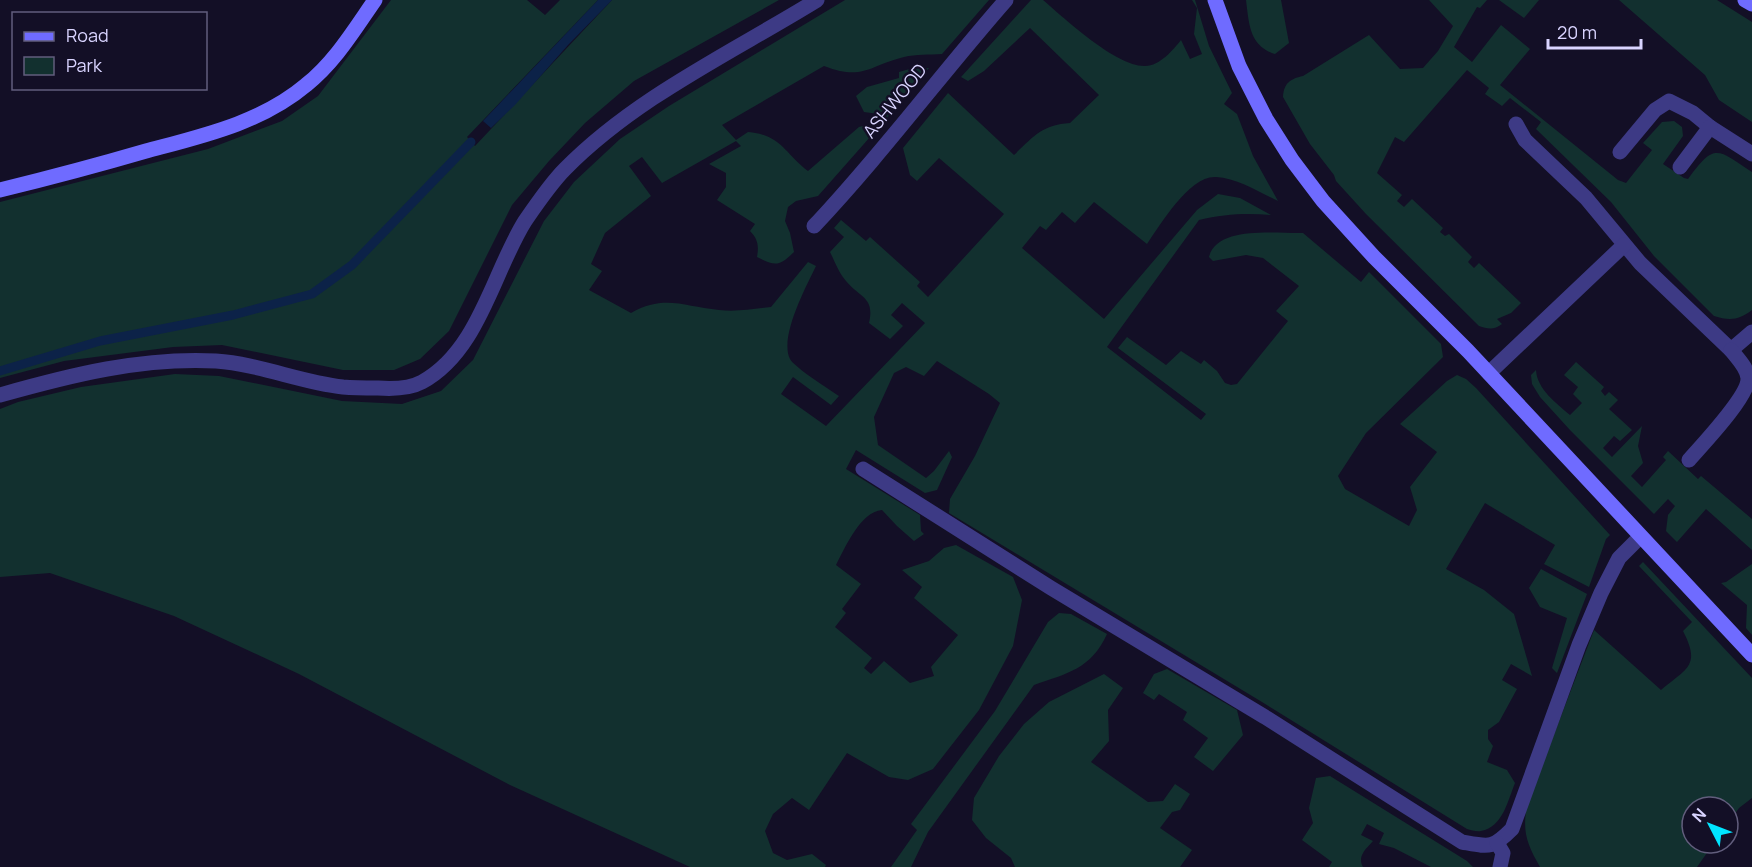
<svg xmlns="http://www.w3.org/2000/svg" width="1752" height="867" viewBox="0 0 1752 867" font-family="Manrope,sans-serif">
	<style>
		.green { fill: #12302f }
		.water { fill: #0c2248 }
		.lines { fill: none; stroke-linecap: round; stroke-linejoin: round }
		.stream { stroke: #0c2248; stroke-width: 9 }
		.street { stroke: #3d3a85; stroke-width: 15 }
		.secondary { stroke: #6f6bff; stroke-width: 15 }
		.labels { text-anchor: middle; stroke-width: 5; stroke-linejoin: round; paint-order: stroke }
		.street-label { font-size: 18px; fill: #d9d4ff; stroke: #130f26 }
	</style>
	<rect width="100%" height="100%" fill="#130f26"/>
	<g class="green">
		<polygon points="391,0 527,0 545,15 560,0 598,0 467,137 475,146 612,0 779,0 634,81 585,123 549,161 512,205 449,331 420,359 394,370 343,370 222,345 173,347 64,361 0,378 0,202 208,149 282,121 318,96"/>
		<path d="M845,0H989L942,54C929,55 916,54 904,57C868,66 863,81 824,66L722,125L736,140L748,132C782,135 784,153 808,171L859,127L867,125L878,128L818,196L796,201L788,207L785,221L790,233L794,252C779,267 775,266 757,257C759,246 758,239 750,231L755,224L717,200L726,187V173L709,164L741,146L736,141L662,183L642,157L629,166L651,196L605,233L591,264L602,271L589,290L631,313C665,294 684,307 719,310C736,312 753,309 771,307L808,262L816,266C806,287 779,337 790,359C794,367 830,390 839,396L831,405L793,377L781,394L826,426L925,323L902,303L891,315L903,326L890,339L869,323C875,297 860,298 846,281C839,273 835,262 830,252L844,237L834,228L841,220L866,241L870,237L920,282L917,286L928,297L1004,214L939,158L917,181L910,175L903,148L948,93L1014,155C1034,136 1042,125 1070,123L1099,95L1030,28L984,71L968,81L961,77L1031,0H1043C1065,19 1116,66 1144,66C1159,67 1173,50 1181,40L1190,59L1202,54L1194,34L1197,8L1192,0H1195L1209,46L1232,93L1224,104L1237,114L1253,156L1278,201C1259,192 1237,178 1216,177C1190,175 1160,225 1147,244L1094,202L1075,223L1062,212L1046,230L1040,226L1022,248L1104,319L1197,210L1218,194L1240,198L1271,215C1246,213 1224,214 1199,220L1107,347L1201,420L1206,414L1118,348L1127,337L1166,365L1181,351L1201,364L1204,360L1217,371L1225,383L1231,385L1237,384L1288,321L1276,311L1299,286L1263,258L1246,255L1213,261L1209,257C1217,225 1277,234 1303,233L1361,282L1369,272L1441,344L1443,357L1366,433L1338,476L1345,489L1409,526L1417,510L1410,487L1437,452L1400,424L1447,381L1457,375L1466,379L1476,388L1610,535L1606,539L1589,587L1544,564L1555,545L1485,503L1446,569L1484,590L1514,614L1532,676L1511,664L1502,680L1517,689L1499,722L1488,730V739L1493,746L1487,762L1507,770L1515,783C1508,800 1503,827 1481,831C1477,832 1471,830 1467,829L1262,702L949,513L950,499L975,456L1000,403L989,394L937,361L924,376L906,367L894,373L874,417L878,445L926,478L934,471L949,451L952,457L937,490L925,493L856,450L846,469L920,515L921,531L924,534L914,541L897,526L882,510C860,512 845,548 836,565L861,584L842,609L846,613L835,627L872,658L864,668L871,674L884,661L910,683L934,676L931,667L958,635L914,598L922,587L902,570L929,561L944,548L956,545L1013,577L1022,600L1013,646L979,710L933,769L908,780L889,777L847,753L809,810L792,798L773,814L765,831L773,853L787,860L812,854L826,865L825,867H690L510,785L299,674L174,616L50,573L0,577V409L18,402L81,387L175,374L219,376L342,401L402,404L441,391L473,360L544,221L574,182L620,139L669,106Z"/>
		<path d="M1246,0H1281L1289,43L1275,54C1249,46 1249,23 1246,0Z"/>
		<path d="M1429,0H1487L1480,8L1477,7L1454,47L1472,62L1501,25L1530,49L1500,85L1618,180L1626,183L1652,150L1643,143L1662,122L1674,121L1682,127L1683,136L1663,164L1684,178L1688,179C1715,142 1717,149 1752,172V310C1739,320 1730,321 1714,316L1654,256L1611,202L1536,129L1541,122L1510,98L1502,106L1485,94L1489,88L1467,70L1404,142L1395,137L1377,173L1402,195L1397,201L1404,207L1412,199L1443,228L1440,232L1445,236L1449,234L1472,257L1468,262L1474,268L1479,263L1521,303L1511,313L1497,319L1502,324C1494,330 1488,329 1479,326L1366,214L1336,181L1334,175L1310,144L1283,97C1284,83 1290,79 1303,76L1369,35L1400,69L1423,68L1438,51L1453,26Z"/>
		<polygon points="1499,0 1539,0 1524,18"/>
		<polygon points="1619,0 1717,0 1752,22 1752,122 1719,100 1705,75"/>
		<polygon points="913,68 929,68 886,119 879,114 864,112 856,96 867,87 899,78 899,72"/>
		<path d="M1576,362L1604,387L1601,391L1605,396L1609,392L1618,400L1609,409L1632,430L1620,441L1614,436L1603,448L1612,457L1642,426L1638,446L1643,463L1631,476L1642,487L1666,460L1663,457L1668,451L1698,479L1701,476L1752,519V550L1706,509L1677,542L1666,531L1668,515L1675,506L1668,499L1654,514L1570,430L1540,397L1532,384L1531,375L1536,370C1537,389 1556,403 1570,415L1582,403L1573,394L1578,387L1564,375Z"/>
		<path d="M1643,562L1752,678V798L1739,808L1728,824V807H1692V843H1714L1697,867H1540C1527,844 1522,832 1527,805L1594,630L1661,690C1687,668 1701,666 1683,631L1692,622L1639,566Z"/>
		<polygon points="1752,564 1752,635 1746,628 1747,605 1721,583 1726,582"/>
		<polygon points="1541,569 1587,594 1557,673 1552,668 1567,618 1540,607 1529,588"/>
		<path d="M1059,613L1071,614L1107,634C1091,669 1068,673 1034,685L928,832L911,867H891L917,830L911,824L995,711L1048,622Z"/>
		<polygon points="1167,669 1237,710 1243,735 1213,771 1194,757 1208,738 1183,720 1187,712 1159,694 1154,700 1143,693 1154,674"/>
		<polygon points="1104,674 1123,688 1108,710 1109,741 1091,762 1148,802 1163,801 1175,784 1190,794 1180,810 1172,812 1160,828 1192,850 1180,867 1015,867 1011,858 986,838 972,820 974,798 999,756 1024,724 1049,702"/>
		<path d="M1330,776L1467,861L1473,867H1431L1394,848L1379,844L1384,833L1367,824L1361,835L1373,841C1366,849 1357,856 1363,867H1329L1332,862L1302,840L1313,823L1309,808L1316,778Z"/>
	</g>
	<polygon class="water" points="598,0 612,0 568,45 515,105 491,128 483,121"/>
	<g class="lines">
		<polyline class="stream" points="0,371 100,341 233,315 312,294 352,265 471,142"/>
		<g class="street">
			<polyline points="1516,124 1525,140 1586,198 1640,263 1731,350 1752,332"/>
			<polyline points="1620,152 1655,110 1669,101 1693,113 1710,127 1752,154"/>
			<polyline points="1680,167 1710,127"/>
			<path d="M814,226C882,154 941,74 1006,0"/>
			<polyline points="1489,373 1624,245"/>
			<path d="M0,395C71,375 142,357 216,361C259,364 300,382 343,387C354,388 366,388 378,388C392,389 409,389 422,382C479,351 493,272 525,221C536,205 551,183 565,169C636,97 731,53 817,0"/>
			<path d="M1689,460C1702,445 1749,396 1748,378C1747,367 1737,358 1731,350"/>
			<path d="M863,469L1051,588L1265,717L1462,842C1490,847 1492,849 1512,829L1579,645L1601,593L1619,558L1640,537"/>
			<polyline points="1497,843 1503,853 1500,867"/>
		</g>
		<g class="secondary">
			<polyline points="1215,0 1239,66 1266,119 1292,160 1323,201 1374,257 1468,351 1752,655"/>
			<polyline points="1745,0 1752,4"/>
			<path d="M0,190C49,178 98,165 146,151C202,136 261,123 306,85C335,62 354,30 375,0"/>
		</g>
	</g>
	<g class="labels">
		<g class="street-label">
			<text transform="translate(895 101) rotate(-51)" y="6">ASHWOOD</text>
		</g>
	</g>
	<rect x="12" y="12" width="195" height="78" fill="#130f26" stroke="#625e7d" stroke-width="1.5"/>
	<rect x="24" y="32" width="30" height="9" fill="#6f6bff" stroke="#625e7d" stroke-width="1.5"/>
	<text x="66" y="42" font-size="18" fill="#d9d4ff">Road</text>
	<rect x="24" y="57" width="30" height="18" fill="#12302f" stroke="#625e7d" stroke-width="1.5"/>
	<text x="66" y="72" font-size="18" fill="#d9d4ff">Park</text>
	<g transform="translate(1710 825) rotate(312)"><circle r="28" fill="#130f26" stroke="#625e7d" stroke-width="1.5"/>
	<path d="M0-4.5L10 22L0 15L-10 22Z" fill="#00e5ff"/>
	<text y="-9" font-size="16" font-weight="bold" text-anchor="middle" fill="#d9d4ff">N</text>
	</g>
	<path d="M1548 39v9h93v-9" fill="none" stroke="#d9d4ff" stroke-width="3"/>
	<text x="1557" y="39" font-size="18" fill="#d9d4ff" stroke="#130f26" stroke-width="4.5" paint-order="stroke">20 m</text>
</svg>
